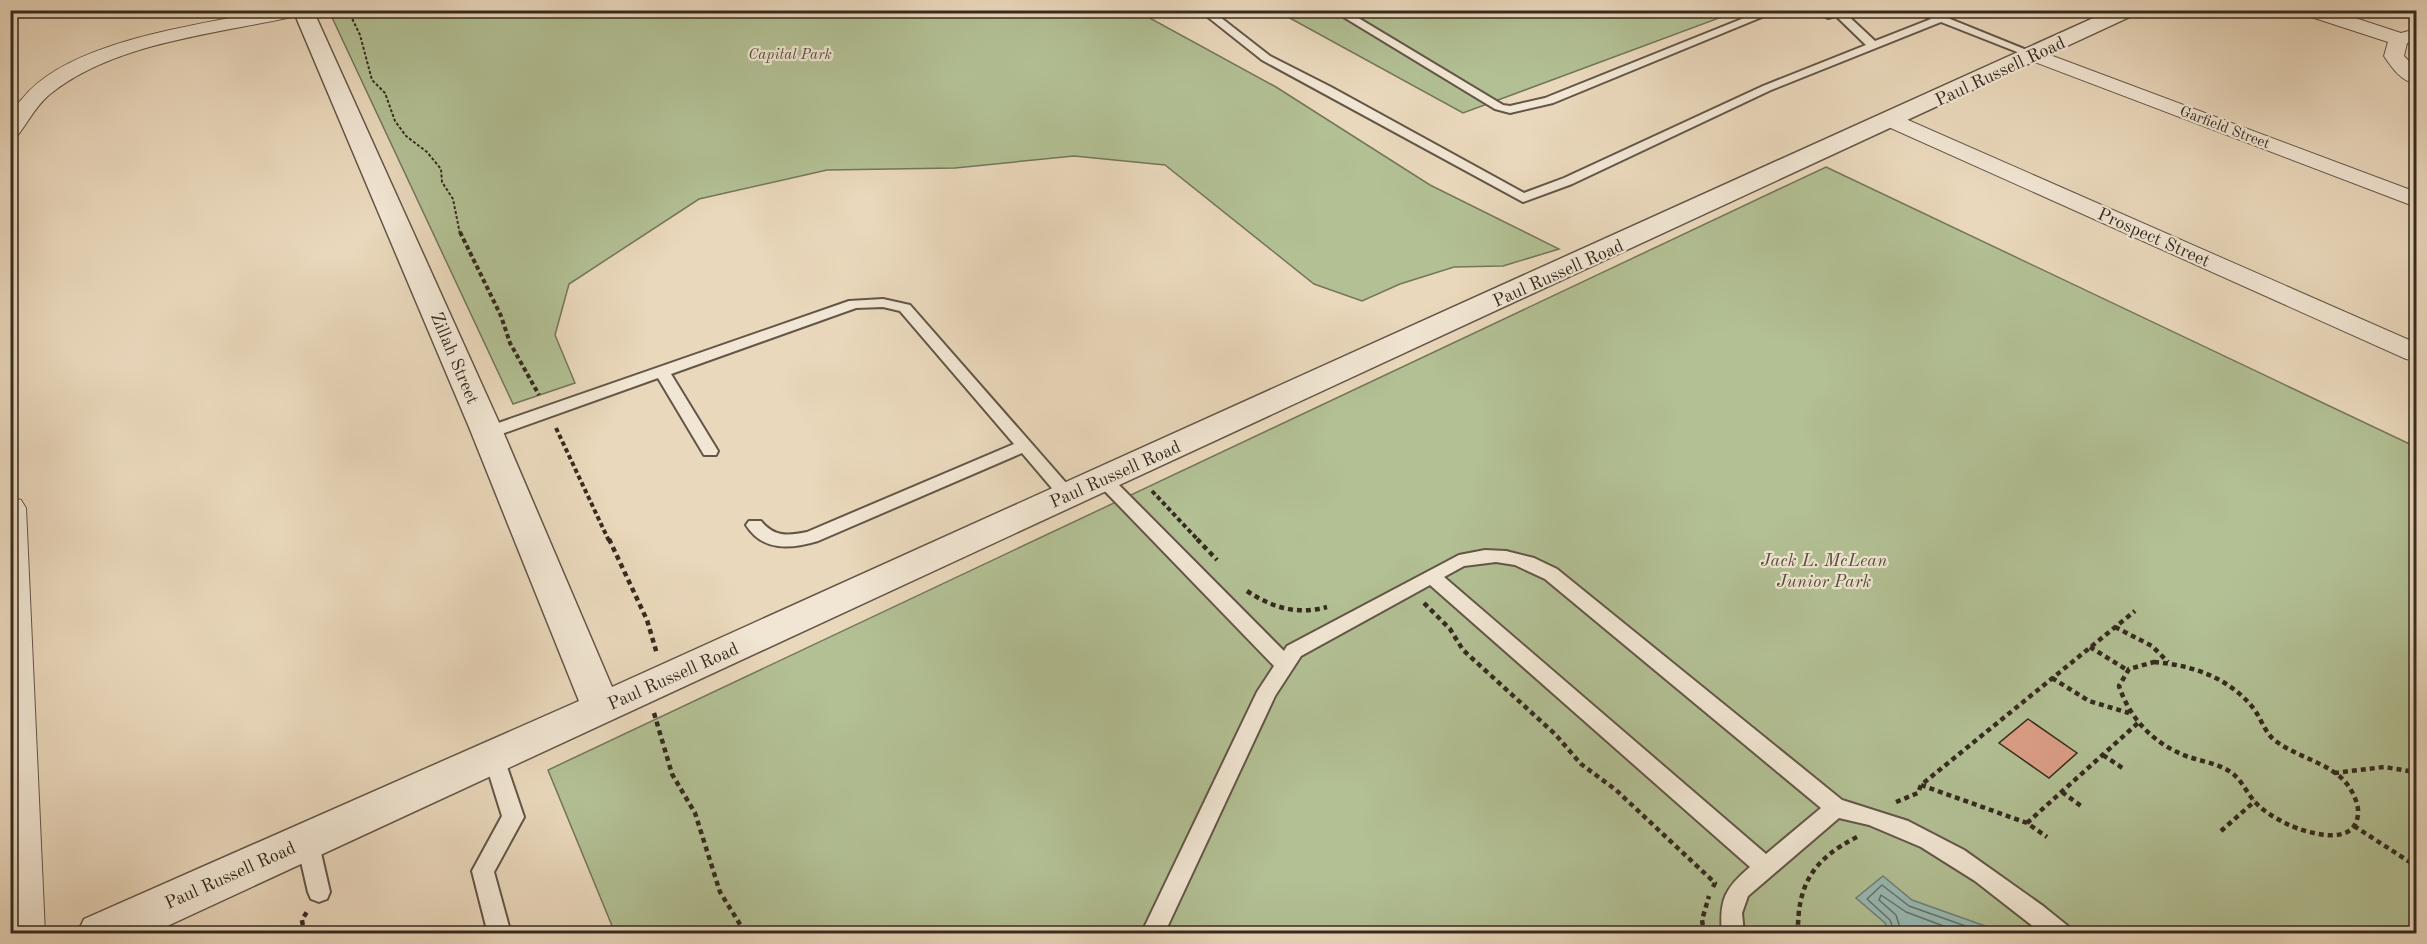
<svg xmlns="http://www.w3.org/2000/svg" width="2427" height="944" viewBox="0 0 2427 944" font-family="'Old Standard TT',serif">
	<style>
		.green { fill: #b2c094; stroke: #74765a; stroke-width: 1.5 }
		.water { fill: #98b9b3; stroke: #718078; stroke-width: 1.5 }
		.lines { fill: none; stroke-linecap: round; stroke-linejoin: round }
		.shore { stroke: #67726a; stroke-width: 1.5 }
		.building { fill: #db9e86; stroke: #362b20; stroke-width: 1.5 }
		.service-casing { stroke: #635647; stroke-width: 4 }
		.minor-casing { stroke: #635647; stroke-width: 2 }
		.tertiary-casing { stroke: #635647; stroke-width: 3 }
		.path-far2 { stroke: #362b20; stroke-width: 2; stroke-dasharray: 3 2; stroke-linecap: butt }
		.path-far1 { stroke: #362b20; stroke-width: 4; stroke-dasharray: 4.5 3; stroke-linecap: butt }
		.path { stroke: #362b20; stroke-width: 4.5; stroke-dasharray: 5 4; stroke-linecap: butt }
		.service { fill: #f1e6d3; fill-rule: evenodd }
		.minor { fill: #f1e6d3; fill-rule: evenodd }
		.tertiary { fill: #f1e6d3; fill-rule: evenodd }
		.labels { text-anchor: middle; stroke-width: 4.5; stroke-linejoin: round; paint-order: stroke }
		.far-park-label { font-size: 15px; font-style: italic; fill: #55503d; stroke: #f1e6d3 }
		.far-street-label { font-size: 15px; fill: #362b20; stroke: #f1e6d3 }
		.street-label { font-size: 18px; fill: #362b20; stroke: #f1e6d3 }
		.park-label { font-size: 18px; font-style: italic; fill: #55503d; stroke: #f1e6d3 }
	</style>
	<rect width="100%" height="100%" fill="#ead8bc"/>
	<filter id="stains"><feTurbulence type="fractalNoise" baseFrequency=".00333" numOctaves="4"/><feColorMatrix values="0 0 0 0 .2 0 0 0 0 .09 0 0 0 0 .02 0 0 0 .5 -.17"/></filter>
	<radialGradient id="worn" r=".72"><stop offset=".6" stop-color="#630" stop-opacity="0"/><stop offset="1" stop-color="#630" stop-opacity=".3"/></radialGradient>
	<g class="green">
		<polygon points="1736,10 1738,11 1463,113 1277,11"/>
		<polygon points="329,11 1137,11 1276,87 1430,185 1559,249 1503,266 1454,267 1400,284 1362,301 1314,284 1165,165 1074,156 955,168 827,170 699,199 569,284 555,335 575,383 513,404"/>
		<polygon points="1826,167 2416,447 2416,933 615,933 548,770"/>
	</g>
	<polygon class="water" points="1883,876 1912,900 2005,933 1890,933 1885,923 1856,898"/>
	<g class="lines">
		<g class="shore">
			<polyline points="1895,934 1890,920 1867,899 1882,885 1909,906 1988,934"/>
			<polyline points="1902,934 1896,915 1879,900 1881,895 1906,912 1965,934"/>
		</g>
	</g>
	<polygon class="building" points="2028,719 2077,753 2049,778 1999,743"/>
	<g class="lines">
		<defs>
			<g id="service">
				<polygon points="1199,10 1211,10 1270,56 1331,87 1524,193 1564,178 1763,86 1866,45 1836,16 1828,18 1811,10 1847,10 1845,13 1875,41 1931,19 1913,10 1928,10 2039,55 2038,57 2030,57 1941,22 1771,90 1572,184 1523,202 1262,60"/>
				<polygon points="1332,10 1345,10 1503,105 1510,106 1545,98 1764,10 1779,10 1553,103 1510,113 1495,109"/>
				<path d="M883,299L910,305L1074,492L1076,496L1074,500H1062L1022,453L818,541C791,549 763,552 746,525L749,521H761C774,537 788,536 807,532L1014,444L900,311L883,307L856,308L671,374L718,451L716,455H704L658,378L493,437L487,438L479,433L481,429L849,301Z"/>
				<path d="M1104,474L1110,476L1284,651L1287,646L1459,555L1485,550L1506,551L1534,558L1557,569L1842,800L1908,821L1964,850L2043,906L2069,927L2072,934H2043L1975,881L1921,847L1869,825L1839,818L1748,896L1742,913L1744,934H1722C1719,900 1725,888 1750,867L1430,585L1301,656L1275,696L1164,934H1141L1257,692L1274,666L1098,484L1096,480L1098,476ZM1496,562L1515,565L1545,579L1821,808L1766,854L1444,577L1464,566Z"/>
				<polygon points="493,747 500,749 503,755 524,817 494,872 511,934 488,934 472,871 502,816 483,755 486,749"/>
				<polygon points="307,831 315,833 318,840 330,892 327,899 319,902 311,899 308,892 296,840 299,833"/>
			</g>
			<g id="minor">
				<path d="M269,10H305L303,14L296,16C217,34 113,42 49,95C36,106 28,122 18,135L10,137C10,130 9,120 11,114C12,109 18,103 22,99C69,40 197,26 269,10Z"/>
				<path d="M2300,10H2331L2401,33L2416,29V41L2407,43L2404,56L2416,68V84C2401,81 2392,68 2384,56L2388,42L2302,14Z"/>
				<polygon points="2034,49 2416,192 2416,207 2027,59 2024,55 2027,51"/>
				<polygon points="1892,113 2416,343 2416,361 2406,359 1884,125 1881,120 1884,115"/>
				<polygon points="10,497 21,500 26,508 45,934 10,934"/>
			</g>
			<polygon id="tertiary" points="293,10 313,10 501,427 612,687 2111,10 2139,10 2136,14 150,934 77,934 84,919 579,701 469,427"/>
		</defs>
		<use href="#service" class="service-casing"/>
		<use href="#minor" class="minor-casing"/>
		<use href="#tertiary" class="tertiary-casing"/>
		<polyline class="path-far2" points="348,10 360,35 372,80 385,93 395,121 406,136 427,152 441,169 442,182 453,199 460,234"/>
		<g class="path-far1">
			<polyline points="460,232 501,316 510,343 539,395"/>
			<polyline points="556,428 609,541"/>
			<polyline points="1152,491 1199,541"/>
		</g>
		<g class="path">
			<polyline points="609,539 647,620 657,654"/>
			<polyline points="1197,539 1217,560"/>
			<path d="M1247,591C1273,608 1297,615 1327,607"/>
			<polyline points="1424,603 1450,629 1463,650 1555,734 1581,764 1616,790 1715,883 1713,887"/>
			<polyline points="2115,627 2152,646 2168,662"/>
			<polyline points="2090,647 2127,670"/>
			<path d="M2154,662C2192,665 2230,678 2254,709C2262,720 2265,734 2277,742C2299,758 2330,763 2347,784C2353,792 2359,804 2358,814C2355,848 2308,833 2289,825C2277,819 2264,812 2255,802C2246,792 2241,778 2229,771C2216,763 2200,761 2186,756C2153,743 2130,719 2119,686L2129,669Z"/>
			<polyline points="2052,678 2089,701 2129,713"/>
			<polyline points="654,713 672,774 695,813 720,892 746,934"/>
			<polyline points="2103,755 2124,769"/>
			<polyline points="2334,773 2384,767 2415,772"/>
			<polyline points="1921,785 2027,823 2047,837"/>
			<polyline points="2062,792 2081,806"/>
			<polyline points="1896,802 1918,793 1921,785 2135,611"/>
			<polyline points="2027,823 2138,723"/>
			<polyline points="2354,826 2416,866"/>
			<polyline points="2221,831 2255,801"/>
			<polyline points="304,934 302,920 308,910"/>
			<polyline points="1704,934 1702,920 1709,896"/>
			<path d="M1798,934C1797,885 1813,859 1857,837"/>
		</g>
		<use href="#service" class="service"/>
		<use href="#minor" class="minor"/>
		<use href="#tertiary" class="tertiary"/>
	</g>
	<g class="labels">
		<g class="far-park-label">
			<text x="790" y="59">Capital Park</text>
		</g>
		<g class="far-street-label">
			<text transform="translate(2225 127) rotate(21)" y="5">Garfield Street</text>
		</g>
		<g class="street-label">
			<text transform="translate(2000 71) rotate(-25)" y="6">Paul Russell Road</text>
			<text transform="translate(2154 237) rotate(24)" y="6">Prospect Street</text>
			<text transform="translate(1558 273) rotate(-24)" y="6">Paul Russell Road</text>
			<text transform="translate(455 358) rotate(67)" y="6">Zillah Street</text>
			<text transform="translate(1115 474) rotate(-24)" y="6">Paul Russell Road</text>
			<text transform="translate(673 676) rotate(-24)" y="6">Paul Russell Road</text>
			<text transform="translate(230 875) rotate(-24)" y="6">Paul Russell Road</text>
		</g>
		<g class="park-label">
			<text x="1824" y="566">Jack L. McLean<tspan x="1824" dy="21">Junior Park</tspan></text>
		</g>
	</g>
	<rect width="2427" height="944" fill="none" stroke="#ead8bc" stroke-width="36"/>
	<rect x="12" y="12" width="2403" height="920" fill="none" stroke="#362b20" stroke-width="3"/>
	<rect x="18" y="18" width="2391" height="908" fill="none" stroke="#362b20" stroke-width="1.5"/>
	<rect width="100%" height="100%" filter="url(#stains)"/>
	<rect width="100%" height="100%" fill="url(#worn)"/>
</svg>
